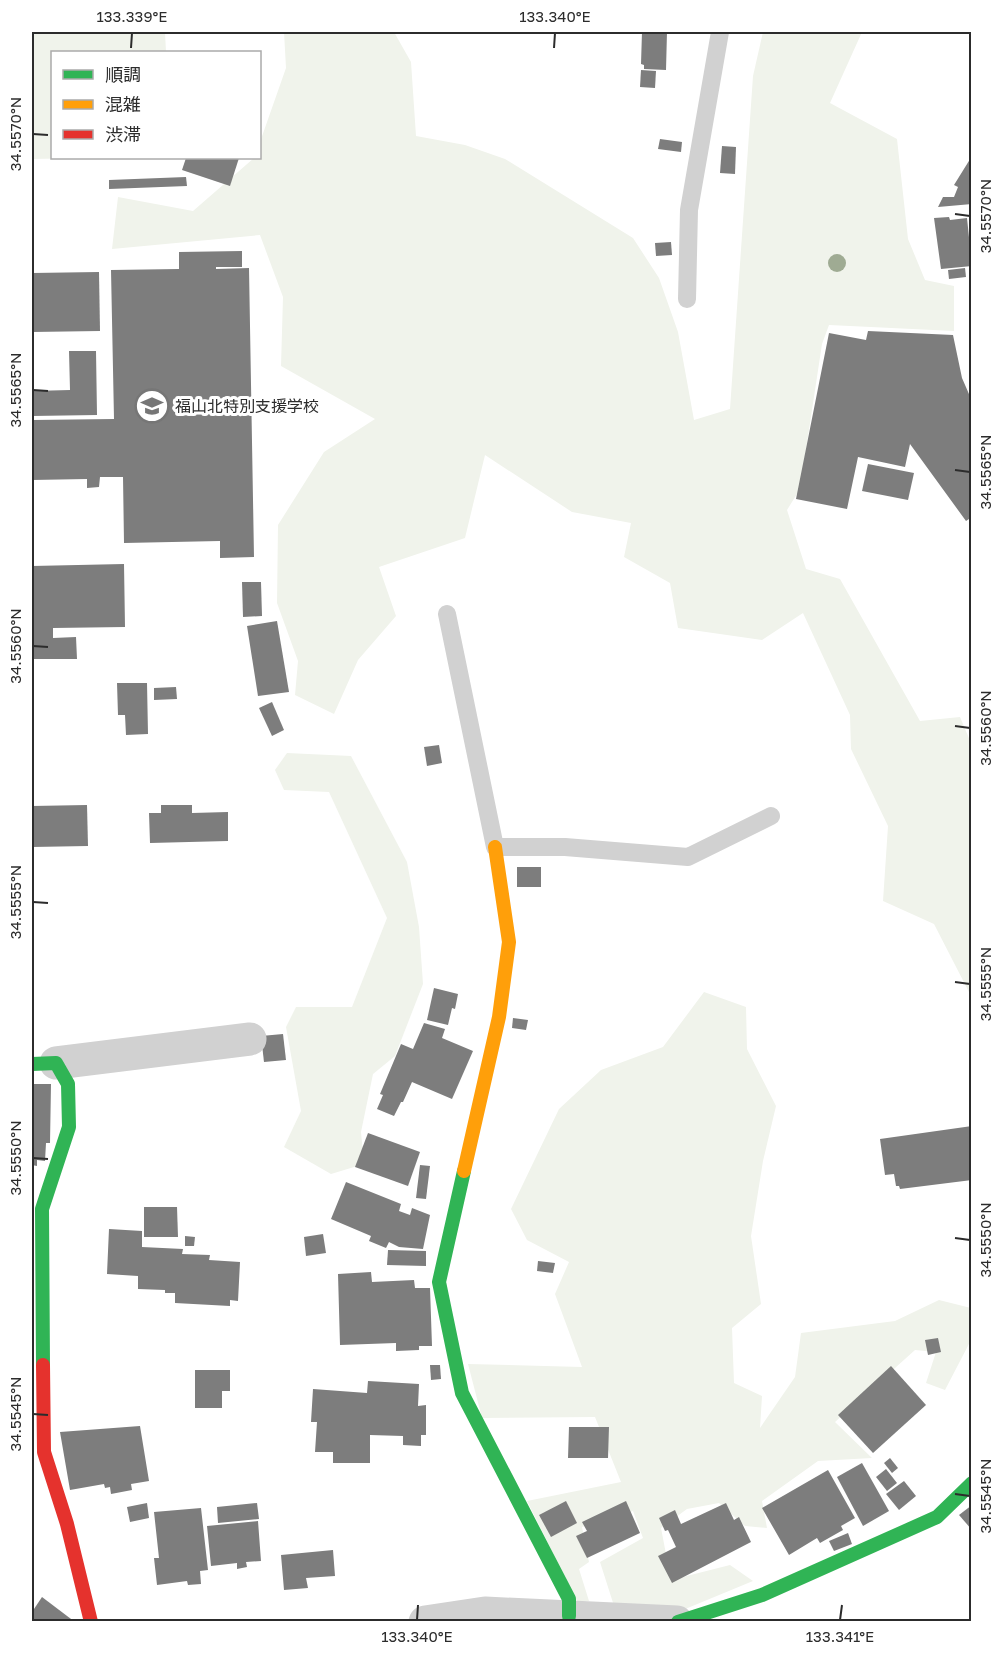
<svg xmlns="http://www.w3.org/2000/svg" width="1003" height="1653" viewBox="0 0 1003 1653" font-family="'Golos Text','Noto Sans JP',sans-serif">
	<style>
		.green { fill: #f0f3eb }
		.building { fill: #7d7d7d }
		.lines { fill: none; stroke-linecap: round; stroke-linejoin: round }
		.lane { stroke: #d1d1d1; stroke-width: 18 }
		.street { stroke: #d1d1d1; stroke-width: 33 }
		.fast { stroke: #30b455; stroke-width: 14 }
		.slow { stroke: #ff9f0a; stroke-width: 14 }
		.jam { stroke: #e5322d; stroke-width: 14 }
		.tree { fill: #9fab93 }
		.ticks { fill: none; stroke: #2c2c2c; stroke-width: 2 }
		.labels { text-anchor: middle; stroke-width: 6; stroke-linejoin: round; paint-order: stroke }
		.poi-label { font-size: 16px; fill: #2c2c2c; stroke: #fff; text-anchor: start }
		.neatline { fill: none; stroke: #2c2c2c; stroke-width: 2 }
		.ticks-label { font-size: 15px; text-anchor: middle; fill: #2c2c2c }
	</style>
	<rect width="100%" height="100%" fill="#fff"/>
	<g class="green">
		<polygon points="32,32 165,32 166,52 52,52 52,158 87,158 32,159"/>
		<polygon points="284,32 394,32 411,62 416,136 465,145 505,159 633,238 659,278 678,332 694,420 730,409 753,76 763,32 862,32 830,103 897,139 908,239 925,280 954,286 954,331 829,325 822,344 800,489 787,510 806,569 840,579 920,721 960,717 971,743 971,996 934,924 883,901 888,826 851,749 850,715 803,613 762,640 678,628 670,583 624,557 631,523 572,512 485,455 465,538 379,567 396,616 358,660 334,714 295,695 298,661 277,603 278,525 324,452 375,419 281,366 283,297 260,235 112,249 118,197 193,211 254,158 260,158 260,142 286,68"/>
		<polygon points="287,753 351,756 407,862 419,927 423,984 395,1056 373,1074 361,1132 364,1164 331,1174 284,1147 301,1111 286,1027 296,1007 352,1007 387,918 329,792 284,790 275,770"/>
		<polygon points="704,992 746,1007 747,1049 776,1106 763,1161 751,1236 761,1304 732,1328 734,1383 762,1396 760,1428 795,1377 801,1333 895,1321 939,1300 971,1308 971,1340 945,1390 926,1383 936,1352 915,1350 835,1422 872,1458 818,1461 762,1501 767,1528 745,1526 719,1503 687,1509 661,1528 671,1580 730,1565 753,1581 678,1612 615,1609 600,1562 643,1538 633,1511 582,1527 589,1562 579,1569 589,1601 577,1601 527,1501 621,1482 595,1417 482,1418 468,1364 582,1367 555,1294 569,1262 527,1240 511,1209 559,1109 601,1070 663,1047"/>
	</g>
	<g class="building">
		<polygon points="642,32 667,32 666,70 644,69 644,65 641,64"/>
		<polygon points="641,70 656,71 655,88 640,87"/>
		<polygon points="660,139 682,142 681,152 658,149"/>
		<polygon points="722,146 736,147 735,174 720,173"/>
		<polygon points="972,156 972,204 938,207 943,197 954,197 958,187 954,185"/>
		<polygon points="186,158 239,158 230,186 182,170"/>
		<polygon points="186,177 187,186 109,189 109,180"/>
		<polygon points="949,217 950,220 967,218 972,266 941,269 934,218"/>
		<polygon points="671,242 672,255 656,256 655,243"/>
		<polygon points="242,251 242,267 216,267 216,269 249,268 254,557 220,558 220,541 124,543 123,477 100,477 99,487 87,488 87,479 32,480 32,420 114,419 111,270 179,269 179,252"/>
		<polygon points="965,268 966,277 949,279 948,270"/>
		<polygon points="99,272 100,331 32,332 32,273"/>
		<polygon points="868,331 953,335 962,378 972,401 972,517 966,521 910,444 905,467 858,457 847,509 796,499 829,333 866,340"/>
		<polygon points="69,351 96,351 97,415 32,416 32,391 70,390"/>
		<polygon points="868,464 914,473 908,500 862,491"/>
		<polygon points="124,564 125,627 53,628 53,638 76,637 77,659 32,659 32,566"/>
		<polygon points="242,582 261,582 262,616 243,617"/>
		<polygon points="277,621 289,692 258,696 247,626"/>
		<polygon points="117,683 147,683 148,734 126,735 125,715 118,715"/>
		<polygon points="176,687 177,699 154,700 154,688"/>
		<polygon points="272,702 284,730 272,736 259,708"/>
		<polygon points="439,745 442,763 427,766 424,747"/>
		<polygon points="87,805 88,846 32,847 32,806"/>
		<polygon points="161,805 192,805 192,813 228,812 228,841 150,843 149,813 161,813"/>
		<rect x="517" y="867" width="24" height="20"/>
		<polygon points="434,988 458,994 455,1009 452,1008 448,1025 427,1020"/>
		<polygon points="513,1018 528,1020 526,1030 512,1028"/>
		<polygon points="424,1023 445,1029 442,1038 473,1051 452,1099 412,1082 403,1102 401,1102 394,1116 377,1109 383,1095 380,1094 401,1044 413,1049"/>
		<polygon points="283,1034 286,1060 264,1062 261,1036"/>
		<polygon points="32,1084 51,1084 50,1143 46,1143 45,1161 37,1160 37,1166 32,1165"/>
		<polygon points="972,1126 972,1180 900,1189 899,1186 896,1186 894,1174 885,1175 880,1139"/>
		<polygon points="368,1133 420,1152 408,1186 355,1167"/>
		<polygon points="420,1165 430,1166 426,1199 416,1198"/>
		<polygon points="346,1182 401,1204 399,1211 410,1215 412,1208 430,1215 423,1249 399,1247 389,1242 386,1248 369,1241 371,1236 331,1219"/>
		<polygon points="144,1207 177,1207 178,1237 144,1237"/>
		<polygon points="109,1229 142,1231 142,1247 183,1249 182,1254 210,1255 209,1260 240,1262 238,1301 230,1300 230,1306 175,1303 175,1293 165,1293 165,1290 138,1289 138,1276 107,1274"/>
		<polygon points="323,1234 326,1253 306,1256 304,1237"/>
		<polygon points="185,1236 195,1237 194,1246 185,1246"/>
		<polygon points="388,1250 426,1251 426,1266 387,1265"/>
		<polygon points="538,1261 555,1263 553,1273 537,1271"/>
		<polygon points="371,1272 372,1282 414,1280 415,1288 430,1288 432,1346 419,1346 419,1350 396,1351 396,1343 340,1345 338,1274"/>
		<polygon points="938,1338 941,1352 928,1355 925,1340"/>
		<polygon points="430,1365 440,1365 441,1379 431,1380"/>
		<polygon points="891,1366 926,1405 873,1453 838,1415"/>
		<polygon points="195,1370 230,1370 230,1391 222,1391 222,1408 195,1408"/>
		<polygon points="368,1381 419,1384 418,1406 426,1405 426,1435 421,1435 421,1446 403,1445 403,1436 370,1435 370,1463 333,1463 333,1452 315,1452 317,1422 311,1422 313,1389 367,1393"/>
		<polygon points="140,1426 149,1481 131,1484 132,1490 111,1494 110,1487 105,1488 104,1484 70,1490 60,1432"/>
		<polygon points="569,1427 609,1427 608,1458 568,1458"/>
		<polygon points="890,1458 898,1468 892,1473 884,1463"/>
		<polygon points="862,1463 889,1511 863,1526 837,1477"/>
		<polygon points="886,1469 897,1483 887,1491 876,1477"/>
		<polygon points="828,1470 855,1518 841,1526 843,1530 820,1543 817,1538 789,1555 762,1508"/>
		<polygon points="904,1481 916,1496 899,1510 886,1494"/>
		<polygon points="566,1501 577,1523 551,1537 539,1515"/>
		<polygon points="626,1501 640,1533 587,1558 576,1536 587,1531 582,1522"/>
		<polygon points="147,1503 149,1518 130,1522 127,1507"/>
		<polygon points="257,1503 259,1519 218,1523 217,1507"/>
		<polygon points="726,1503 734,1520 739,1517 751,1542 672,1583 658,1556 676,1547 668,1530 665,1531 659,1518 675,1510 681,1524"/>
		<polygon points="972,1505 972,1530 959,1515"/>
		<polygon points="201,1508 208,1570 200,1571 201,1584 188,1585 187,1581 157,1585 154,1558 159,1558 154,1512"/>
		<polygon points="258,1521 261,1561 246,1562 247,1567 237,1569 237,1563 211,1566 207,1526"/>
		<polygon points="848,1533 852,1544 834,1551 829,1541"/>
		<polygon points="333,1550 335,1576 306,1578 308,1588 284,1590 281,1555"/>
		<polygon points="42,1597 75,1622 32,1622 32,1612"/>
	</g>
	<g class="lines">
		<g class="lane">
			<polyline points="687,299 689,210 720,32"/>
			<polyline points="447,614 495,847 565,847 688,857 771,816"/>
		</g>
		<g class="street">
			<polyline points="56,1063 250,1039"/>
			<polyline points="425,1622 485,1613 677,1622"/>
		</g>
		<g class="fast">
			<polyline points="32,1064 56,1063 68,1084 69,1127 42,1209 43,1365"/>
			<polyline points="464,1171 439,1282 462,1393 569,1599 569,1616"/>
			<polyline points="678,1622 762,1595 937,1517 972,1483"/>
		</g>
		<polyline class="slow" points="464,1171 499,1017 509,942 495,847"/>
		<polyline class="jam" points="43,1365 44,1452 67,1524 91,1622"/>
	</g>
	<circle class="tree" cx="837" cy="263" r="9"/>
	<path class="ticks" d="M131,48L132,33M554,48L555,33M33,134L48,135M955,214L970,216M33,390L48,391M955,470L970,472M33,646L48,647M955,726L970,728M33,902L48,903M955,982L970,984M33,1158L48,1159M955,1238L970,1240M33,1414L48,1415M955,1494L970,1496M417,1620L418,1605M840,1620L842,1605"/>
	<defs>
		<symbol id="school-ring" viewBox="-11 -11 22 22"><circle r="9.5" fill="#fff" stroke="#767676" stroke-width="1.5"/><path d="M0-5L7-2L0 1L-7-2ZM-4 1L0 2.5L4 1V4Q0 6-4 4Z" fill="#767676"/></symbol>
	</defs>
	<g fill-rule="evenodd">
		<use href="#school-ring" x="133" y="387" width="38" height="38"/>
	</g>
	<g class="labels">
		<g class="poi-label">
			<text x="175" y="412">福山北特別支援学校</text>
		</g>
	</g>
	<rect width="1003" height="1653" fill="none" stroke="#ffffff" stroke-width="66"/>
	<rect x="51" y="51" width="210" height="108" fill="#ffffff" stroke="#ababab" stroke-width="1.5"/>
	<rect x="63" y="70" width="30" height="9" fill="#30b455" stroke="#ababab" stroke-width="1.5"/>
	<text x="105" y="81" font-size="18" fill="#2c2c2c">順調</text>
	<rect x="63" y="100" width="30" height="9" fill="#ff9f0a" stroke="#ababab" stroke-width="1.5"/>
	<text x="105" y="111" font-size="18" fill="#2c2c2c">混雑</text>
	<rect x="63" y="130" width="30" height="9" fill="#e5322d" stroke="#ababab" stroke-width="1.5"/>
	<text x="105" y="141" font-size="18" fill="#2c2c2c">渋滞</text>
	<rect x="33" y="33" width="937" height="1587" class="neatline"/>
	<g class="ticks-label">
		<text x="132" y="22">133.339°E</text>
		<text x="555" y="22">133.340°E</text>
		<text transform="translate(16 134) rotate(-90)" y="5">34.5570°N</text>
		<text transform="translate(986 216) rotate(-90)" y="5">34.5570°N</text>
		<text transform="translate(16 390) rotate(-90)" y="5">34.5565°N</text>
		<text transform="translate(986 472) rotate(-90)" y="5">34.5565°N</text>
		<text transform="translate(16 646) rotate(-90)" y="5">34.5560°N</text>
		<text transform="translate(986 728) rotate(-90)" y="5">34.5560°N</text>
		<text transform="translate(16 902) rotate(-90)" y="5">34.5555°N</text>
		<text transform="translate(986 984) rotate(-90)" y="5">34.5555°N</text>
		<text transform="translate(16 1158) rotate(-90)" y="5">34.5550°N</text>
		<text transform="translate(986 1240) rotate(-90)" y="5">34.5550°N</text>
		<text transform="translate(16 1414) rotate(-90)" y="5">34.5545°N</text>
		<text transform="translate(986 1496) rotate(-90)" y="5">34.5545°N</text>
		<text x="417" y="1642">133.340°E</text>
		<text x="840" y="1642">133.341°E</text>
	</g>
</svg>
